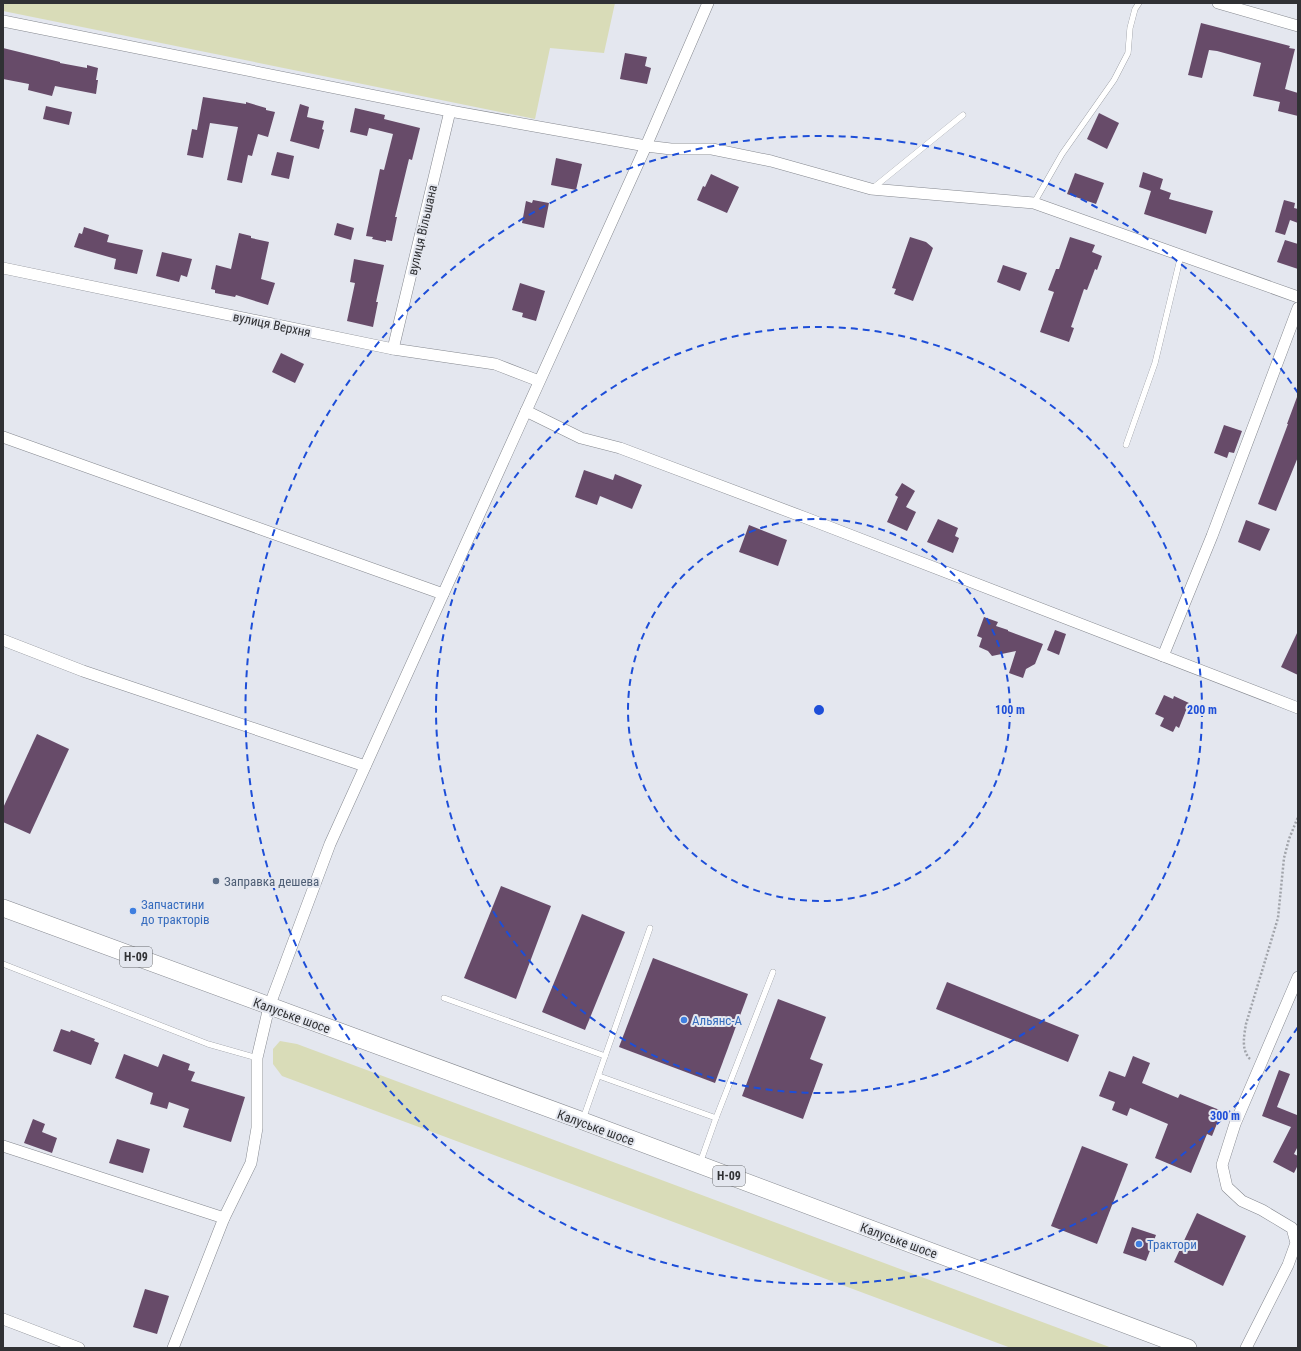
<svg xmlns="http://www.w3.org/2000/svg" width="1301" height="1351" viewBox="0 0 1301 1351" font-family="'Roboto Condensed',sans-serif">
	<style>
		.green { fill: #d9dcb8 }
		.building { fill: #674b69 }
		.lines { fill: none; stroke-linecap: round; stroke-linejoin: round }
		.lane-casing { stroke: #85888f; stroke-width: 6 }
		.street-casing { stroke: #85888f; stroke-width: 12 }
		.primary-casing { stroke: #85888f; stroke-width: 18 }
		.path { stroke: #a1a4aa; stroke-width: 2.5; stroke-dasharray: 2 2; stroke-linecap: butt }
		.lane { stroke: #fff; stroke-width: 5.5 }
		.street { stroke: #fff; stroke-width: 11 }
		.primary { stroke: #fff; stroke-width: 17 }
		.ring { fill: none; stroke: #1d4ed8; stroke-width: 2; stroke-dasharray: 7 5 }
		.service-dot { fill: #5c6f8a; stroke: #e4e7ef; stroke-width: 1.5 }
		.shop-dot { fill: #3f7fe0; stroke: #e4e7ef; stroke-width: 1.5 }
		.labels { text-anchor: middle; stroke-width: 4; stroke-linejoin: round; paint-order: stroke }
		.shield { fill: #e4e7ef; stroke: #66686c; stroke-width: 1 }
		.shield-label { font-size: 12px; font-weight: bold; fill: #303134 }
		.street-label { font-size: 13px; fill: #303134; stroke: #e4e7ef }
		.service-label { font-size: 13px; fill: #4e5e75; stroke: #e4e7ef; text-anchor: start }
		.shop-label { font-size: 13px; fill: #366cbe; stroke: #e4e7ef; text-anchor: start }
		.centre { fill: #1d4ed8; stroke: #e4e7ef; stroke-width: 2 }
		.ring-label { font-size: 12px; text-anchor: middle; font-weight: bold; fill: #1d4ed8; stroke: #e4e7ef; stroke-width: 4; stroke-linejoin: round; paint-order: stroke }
	</style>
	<rect width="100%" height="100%" fill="#e4e7ef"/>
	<g class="green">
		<polygon points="3,3 615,3 604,53 550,48 535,119 3,11"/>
		<polygon points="280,1041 297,1044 1112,1348 1011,1348 282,1076 273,1064 273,1049"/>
	</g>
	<g class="building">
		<polygon points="1201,23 1290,46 1289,48 1295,49 1285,89 1298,93 1298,116 1278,111 1280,102 1253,96 1261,63 1217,51 1209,50 1202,78 1188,75"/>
		<polygon points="3,48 60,62 60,63 87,68 87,65 98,68 96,80 98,80 96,94 55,86 52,96 28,90 29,84 3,79"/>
		<polygon points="625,53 647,57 645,66 651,68 647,84 620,79"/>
		<polygon points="203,97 246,104 246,102 266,108 266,110 275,112 268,137 258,134 252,156 248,155 242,183 227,180 238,127 210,123 203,158 187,155 192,129 197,130"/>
		<polygon points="300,104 309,107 307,117 324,121 322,129 324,130 319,149 290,141"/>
		<polygon points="46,106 72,112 69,125 43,119"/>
		<polygon points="355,108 385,115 384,119 420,128 412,160 409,159 395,217 397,217 392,241 386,240 386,242 372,239 373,237 366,236 380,169 384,170 393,134 369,128 367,136 350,132"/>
		<polygon points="1099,113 1119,123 1107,149 1087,139"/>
		<polygon points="277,152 294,156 289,179 271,175"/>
		<polygon points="556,158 582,164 576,190 551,185"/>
		<polygon points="1143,172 1163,179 1160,189 1171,193 1169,199 1213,211 1206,234 1144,214 1151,191 1139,187"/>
		<polygon points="1075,173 1104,183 1096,204 1067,194"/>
		<polygon points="711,174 739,187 727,213 697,200 703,186 705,187"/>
		<polygon points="533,200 549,203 544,228 522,223 526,201 532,203"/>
		<polygon points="1284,200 1295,203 1294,208 1298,209 1298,223 1290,220 1285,235 1275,232"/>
		<polygon points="337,223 354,228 351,240 334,235"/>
		<polygon points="84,227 109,235 107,242 143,250 137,274 114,269 116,259 74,247 79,233 82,234"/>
		<polygon points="239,233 251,236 251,238 269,242 261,279 275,283 268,305 236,295 235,297 215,293 215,290 211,289 216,265 231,269"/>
		<polygon points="910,237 926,242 933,248 913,301 894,294 896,289 892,288"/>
		<polygon points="1070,237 1095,245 1092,252 1102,256 1097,270 1095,269 1087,290 1084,289 1071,327 1074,328 1069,342 1040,332 1054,292 1048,290 1056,269 1059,269"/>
		<polygon points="1285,240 1298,244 1298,269 1277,262"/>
		<polygon points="162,252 192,259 187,277 181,275 179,282 156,276"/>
		<polygon points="354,259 384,265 376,302 378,302 373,327 347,321 355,283 350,282"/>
		<polygon points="1003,265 1027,273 1020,291 997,282"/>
		<polygon points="520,283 545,291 536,321 522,317 523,313 512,310"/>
		<polygon points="281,353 304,364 295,383 272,372"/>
		<polygon points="1297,397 1298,397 1298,457 1276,511 1258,504 1288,424 1287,424"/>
		<polygon points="1224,425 1242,431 1234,453 1229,452 1227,458 1214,453"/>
		<polygon points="584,470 613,480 615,474 642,485 632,509 600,496 597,505 575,497"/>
		<polygon points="902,483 915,491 906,507 916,512 907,531 887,522 898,497 895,495"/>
		<polygon points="938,519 958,528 955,536 959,538 953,553 927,542"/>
		<polygon points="1246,520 1270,529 1260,551 1238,542"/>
		<polygon points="749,525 787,540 778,566 739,552"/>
		<polygon points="984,617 998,622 996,626 1008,630 1008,631 1043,644 1035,664 1026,669 1023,678 1009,673 1016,651 992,656 988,651 979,647 982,638 977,636"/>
		<polygon points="1055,630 1066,634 1059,655 1047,650"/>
		<polygon points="1298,631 1298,675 1281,667"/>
		<polygon points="1164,695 1173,699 1174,696 1189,703 1179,728 1176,726 1173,732 1160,726 1164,718 1155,714"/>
		<polygon points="37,734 69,749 30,834 3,822 3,808"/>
		<polygon points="501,886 551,906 516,999 464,978"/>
		<polygon points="582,914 625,932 585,1030 542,1012"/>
		<polygon points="653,958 748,994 715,1083 619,1047"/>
		<polygon points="947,982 1079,1035 1068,1062 936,1009"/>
		<polygon points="778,999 826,1017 810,1059 823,1064 803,1119 742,1096"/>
		<polygon points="61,1029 70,1032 71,1030 95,1039 94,1041 99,1043 91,1065 53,1051"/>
		<polygon points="124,1054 158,1067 163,1054 190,1064 188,1070 195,1072 191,1081 245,1097 231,1142 183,1127 189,1109 169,1102 167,1109 150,1104 153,1093 115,1078"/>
		<polygon points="1133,1056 1150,1063 1142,1083 1178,1098 1180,1094 1222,1111 1212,1136 1207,1134 1191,1173 1155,1158 1168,1124 1130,1108 1127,1116 1112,1110 1115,1102 1099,1096 1109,1071 1125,1077"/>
		<polygon points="1279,1070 1290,1074 1277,1107 1297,1115 1298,1114 1298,1146 1294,1154 1298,1156 1298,1165 1294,1173 1273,1162 1291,1127 1262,1116"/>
		<polygon points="33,1119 45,1124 42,1132 57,1138 52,1153 24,1143"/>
		<polygon points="117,1139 150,1149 143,1173 109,1163"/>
		<polygon points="1082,1146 1128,1164 1097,1244 1051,1226"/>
		<polygon points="1197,1213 1246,1236 1223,1286 1174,1262"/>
		<polygon points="1132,1227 1156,1235 1146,1261 1123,1253"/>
		<polygon points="145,1289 169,1296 157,1334 133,1327"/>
	</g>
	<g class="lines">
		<defs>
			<g id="lane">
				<polyline points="873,188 963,115"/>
				<polyline points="1034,203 1062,154 1114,80 1128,53 1130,28 1135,9 1139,3"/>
				<polyline points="1126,445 1155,363 1181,255"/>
				<polyline points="3,964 208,1044 257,1058"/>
				<polyline points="444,998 605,1056"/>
				<polyline points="599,1076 716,1118 773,972"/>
				<polyline points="583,1119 650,928"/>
				<polyline points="700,1163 716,1118"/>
			</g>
			<g id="street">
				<polyline points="1218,3 1298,26"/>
				<polyline points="3,21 450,111 646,146 671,149 712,149 771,161 871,189 1034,203 1298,297"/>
				<polyline points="3,268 393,349 495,364 539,381"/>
				<polyline points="393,349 450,111"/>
				<polyline points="526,411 581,438 620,448 806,518 1298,708"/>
				<polyline points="3,437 443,594"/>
				<polyline points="3,640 83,671 365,766"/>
				<polyline points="1163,656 1212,536 1298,308"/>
				<polyline points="3,1146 224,1218"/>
				<polyline points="3,1319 79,1348"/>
				<polyline points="173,1348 224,1218 251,1163 257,1128 257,1058 269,1007 330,844 646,146 708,3"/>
				<polyline points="1246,1348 1288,1265 1296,1243 1292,1228 1262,1210 1242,1201 1227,1187 1222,1165 1235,1124 1298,977"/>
			</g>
			<polyline id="primary" points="3,908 583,1121 1188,1348"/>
		</defs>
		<use href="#lane" class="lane-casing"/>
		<use href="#street" class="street-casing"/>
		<use href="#primary" class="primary-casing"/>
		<path class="path" d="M1250,1059C1241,1050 1244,1036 1246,1024L1278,918L1284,858L1289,839L1298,817"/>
		<use href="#lane" class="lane"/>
		<use href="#street" class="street"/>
		<use href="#primary" class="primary"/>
	</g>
	<g class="ring">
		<circle cx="819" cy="710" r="191"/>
		<circle cx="819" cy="710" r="383"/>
		<path d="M1298 1027A574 574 0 1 1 1298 393"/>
	</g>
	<circle class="service-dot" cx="216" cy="881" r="4"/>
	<g class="shop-dot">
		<circle cx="133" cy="911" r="4"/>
		<circle cx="684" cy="1020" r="4"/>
		<circle cx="1139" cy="1244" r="4"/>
	</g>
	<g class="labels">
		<g class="shield">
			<rect x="120" y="947" width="32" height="20" rx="3"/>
			<rect x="713" y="1166" width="32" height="20" rx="3"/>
		</g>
		<g class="shield-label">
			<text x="136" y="961">Н-09</text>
			<text x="729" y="1180">Н-09</text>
		</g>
		<g class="street-label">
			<text transform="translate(422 230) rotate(-77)" y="5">вулиця Вільшана</text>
			<text transform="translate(272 324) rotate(12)" y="5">вулиця Верхня</text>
			<text transform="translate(292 1015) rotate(20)" y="5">Калуське шосе</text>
			<text transform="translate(596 1127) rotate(20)" y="5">Калуське шосе</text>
			<text transform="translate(899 1240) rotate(20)" y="5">Калуське шосе</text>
		</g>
		<g class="service-label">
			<text x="224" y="886">Заправка дешева</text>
		</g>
		<g class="shop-label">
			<text x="141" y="909">Запчастини<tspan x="141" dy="15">до тракторів</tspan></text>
			<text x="692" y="1025">Альянс-А</text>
			<text x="1147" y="1249">Трактори</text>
		</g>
	</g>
	<circle cx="819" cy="710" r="6" class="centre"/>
	<g class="ring-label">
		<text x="1010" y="714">100 m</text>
		<text x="1202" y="714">200 m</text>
		<text x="1225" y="1120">300 m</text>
	</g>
	<rect width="1301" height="1351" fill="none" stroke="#303134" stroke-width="8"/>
</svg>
